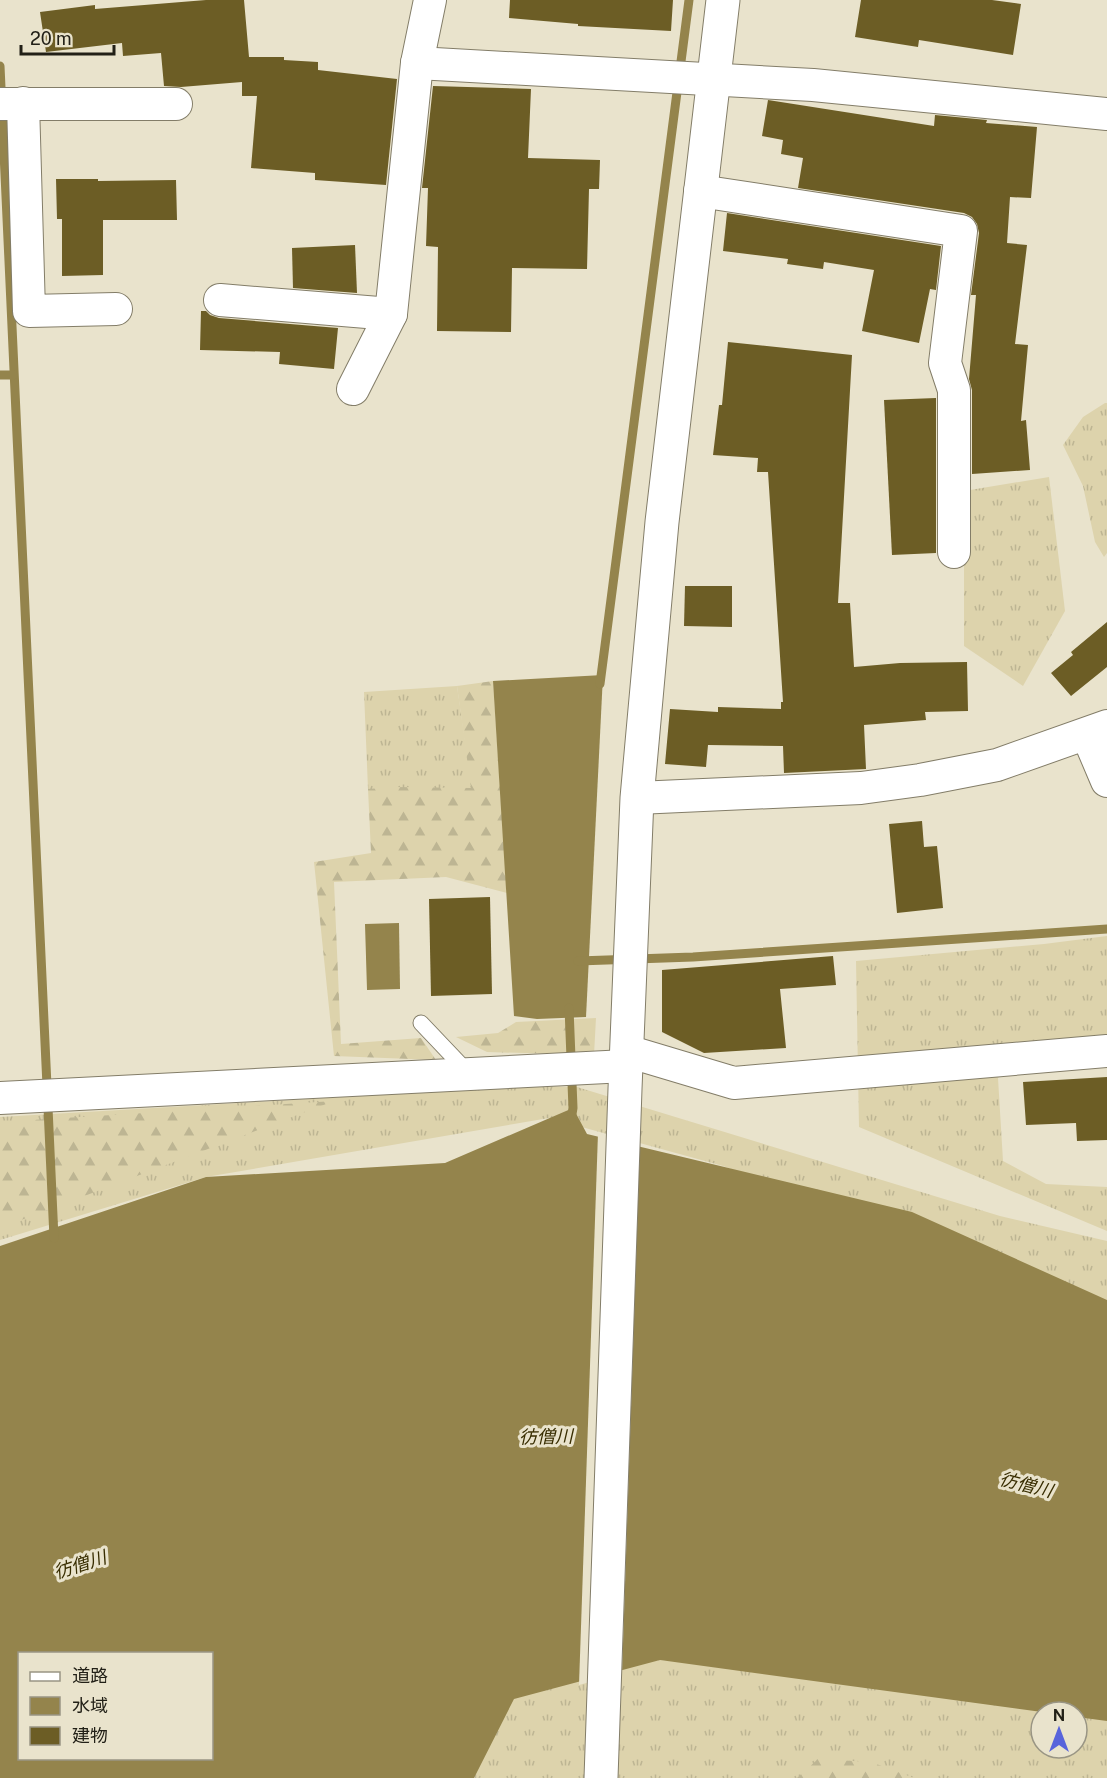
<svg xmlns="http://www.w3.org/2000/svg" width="1107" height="1778" viewBox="0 0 1107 1778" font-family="'Public Sans','Noto Sans JP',sans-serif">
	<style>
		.grass { fill: url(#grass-tufts); fill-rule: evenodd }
		.forest { fill: url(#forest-firs) }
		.water { fill: #94844c; fill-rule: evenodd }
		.pier { fill: #e9e3cc }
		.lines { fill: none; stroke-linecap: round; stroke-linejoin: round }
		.stream { stroke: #94844c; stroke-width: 9 }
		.building { fill: #6c5d25 }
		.service-casing { stroke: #837d68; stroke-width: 17 }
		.minor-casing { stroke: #837d68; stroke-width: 34 }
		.tertiary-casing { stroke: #837d68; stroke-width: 35 }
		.service { stroke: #fff; stroke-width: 15 }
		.minor { stroke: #fff; stroke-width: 32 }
		.tertiary { stroke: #fff; stroke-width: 33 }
		.labels { text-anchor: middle; stroke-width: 6; stroke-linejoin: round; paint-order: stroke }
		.water-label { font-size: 18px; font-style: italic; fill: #382d00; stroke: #e9e3cc }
	</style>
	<defs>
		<pattern id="grass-tufts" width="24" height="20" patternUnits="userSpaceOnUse" patternTransform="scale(1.5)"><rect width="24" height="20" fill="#ddd3ac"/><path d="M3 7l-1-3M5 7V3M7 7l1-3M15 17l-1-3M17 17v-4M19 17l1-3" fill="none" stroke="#bdb593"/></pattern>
		<pattern id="forest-firs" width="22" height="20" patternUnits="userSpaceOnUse" patternTransform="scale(1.5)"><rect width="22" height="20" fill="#ddd3ac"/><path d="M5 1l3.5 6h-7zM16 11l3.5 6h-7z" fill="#bdb593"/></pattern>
	</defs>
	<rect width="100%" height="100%" fill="#e9e3cc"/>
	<g class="grass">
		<polygon points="1105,403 1107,403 1107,553 1104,557 1095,542 1083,486 1063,445 1083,417"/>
		<polygon points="1049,477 1065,611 1023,686 964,646 964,491"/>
		<polygon points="457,686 472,788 368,789 364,692"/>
		<polygon points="1107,936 1107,1040 1028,1048 998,1078 1003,1161 1046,1184 1107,1187 1107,1231 859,1127 856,961 1044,944"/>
		<polygon points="530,1086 577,1087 1000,1216 1107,1241 1107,1305 723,1166 549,1118 206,1177 0,1240 0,1117"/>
		<path d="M660,1660L1107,1701V1778H240L496,1687ZM1041,1712H1077V1748H1041Z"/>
	</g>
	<g class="forest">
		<polygon points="493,681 507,893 446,877 334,882 341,1044 421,1038 436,1060 334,1056 314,862 371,853 368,789 393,787 471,788 457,686"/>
		<polygon points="596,1018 594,1055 487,1052 456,1037 498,1033 516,1022"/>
		<polygon points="334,1101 0,1228 0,1122"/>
		<polygon points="818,1759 871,1762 914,1778 797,1778"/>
	</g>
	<g class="water">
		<polygon points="603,675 586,1017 537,1019 514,1016 493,681"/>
		<polygon points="399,923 400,989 367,990 365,924"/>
		<path d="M573,1108L587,1134L912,1212L1107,1300V1721L1077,1717V1712H1042L660,1660L514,1699L474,1778H0V1246L206,1177L445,1163ZM20,1654H212V1758H20Z"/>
	</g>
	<polygon class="pier" points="598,1133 640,1143 622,1673 579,1685"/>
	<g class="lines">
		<g class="stream">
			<polyline points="0,66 54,1238"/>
			<polyline points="0,375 13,375"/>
			<polyline points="600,684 689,0"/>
			<polyline points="578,961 693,957 1107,929"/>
			<polyline points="569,1008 573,1108 571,1120"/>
		</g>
	</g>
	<g class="building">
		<polygon points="206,0 244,0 249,57 284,57 284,60 318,62 318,70 397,79 386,185 315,180 315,173 251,168 257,96 242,96 242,82 181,87 164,86 161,53 123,56 122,43 46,52 40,12 95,5 95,9"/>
		<polygon points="510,0 673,0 671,31 578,26 578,24 509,18"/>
		<polygon points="861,0 992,0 1021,4 1013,55 919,40 918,47 855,37"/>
		<polygon points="433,86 531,89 528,158 600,160 599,189 589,189 587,269 512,268 511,332 437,331 438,247 426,246 428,188 422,188"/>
		<polygon points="768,100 934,126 935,115 987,120 986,123 1037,127 1031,198 1010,197 1007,243 1027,245 1015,344 1028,345 1021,421 1026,420 1030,470 972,474 972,390 969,379 976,295 971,295 979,233 977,224 972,217 964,213 798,188 803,158 781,154 783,140 762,136"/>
		<polygon points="56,179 98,179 98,181 176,180 177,220 103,220 103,275 62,276 62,219 57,219"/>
		<polygon points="727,213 941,246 936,290 930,289 919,343 862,331 874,270 824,262 823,269 787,264 788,259 723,251"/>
		<polygon points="355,245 357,293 293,288 292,248"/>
		<polygon points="201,311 206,311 210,315 219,318 338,328 334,369 279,364 280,352 200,350"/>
		<polygon points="728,342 852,355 838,603 850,603 854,667 900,663 967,662 968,711 925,712 926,720 864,725 866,769 784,773 783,746 708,745 706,767 665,764 670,709 718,712 718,707 781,709 781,702 783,702 768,472 757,472 758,458 713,455 719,405 722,405"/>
		<polygon points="936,398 936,553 892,555 884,400"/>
		<polygon points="685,586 732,586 732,627 684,626"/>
		<polygon points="1107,622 1107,667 1071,696 1051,673 1073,655 1071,652"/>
		<polygon points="922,821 924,847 937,846 943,908 897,913 889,824"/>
		<polygon points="490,897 492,994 431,996 429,899"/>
		<polygon points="833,956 836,985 780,989 786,1048 704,1053 662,1032 662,970"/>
		<polygon points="1107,1077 1107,1140 1077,1141 1076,1123 1026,1125 1023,1082"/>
	</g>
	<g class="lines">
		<defs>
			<polyline id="service" points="421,1023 459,1063 459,1074"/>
			<g id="minor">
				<polyline points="417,63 813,85 1107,114"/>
				<polyline points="23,103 29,311 116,309"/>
				<polyline points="0,104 176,104"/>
				<polyline points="700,191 961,231 945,363 954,390 954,552"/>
				<polyline points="220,300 391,314"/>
				<polyline points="353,389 391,314 417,63 430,0"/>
				<polyline points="1087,734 1107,781"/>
				<polyline points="637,798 861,788 920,780 997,765 1107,726"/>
				<polyline points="627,1051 734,1083 1107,1051"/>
				<polyline points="0,1098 626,1066"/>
			</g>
			<polyline id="tertiary" points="601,1778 625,1089 637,798 662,522 723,0"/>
		</defs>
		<use href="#service" class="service-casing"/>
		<use href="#minor" class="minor-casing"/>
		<use href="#tertiary" class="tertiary-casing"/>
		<use href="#service" class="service"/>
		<use href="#minor" class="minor"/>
		<use href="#tertiary" class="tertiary"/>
	</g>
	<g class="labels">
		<g class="water-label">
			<text transform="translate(546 1437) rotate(-1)" y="6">彷僧川</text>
			<text transform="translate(1026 1485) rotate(14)" y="6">彷僧川</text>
			<text transform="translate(80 1565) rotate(-18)" y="6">彷僧川</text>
		</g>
	</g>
	<rect x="18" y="1652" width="195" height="108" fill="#e9e3cc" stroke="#999584" stroke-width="1.5"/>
	<rect x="30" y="1672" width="30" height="9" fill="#ffffff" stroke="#999584" stroke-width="1.5"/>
	<text x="72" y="1682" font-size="18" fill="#222017">道路</text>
	<rect x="30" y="1697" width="30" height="18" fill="#94844c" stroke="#999584" stroke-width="1.5"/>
	<text x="72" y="1712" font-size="18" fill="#222017">水域</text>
	<rect x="30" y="1727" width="30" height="18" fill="#6c5d25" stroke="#999584" stroke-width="1.5"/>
	<text x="72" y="1742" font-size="18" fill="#222017">建物</text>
	<g transform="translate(1059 1730)"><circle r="28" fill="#e9e3cc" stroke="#999584" stroke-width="1.5"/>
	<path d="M0-4.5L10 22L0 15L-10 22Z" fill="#5864db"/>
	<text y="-9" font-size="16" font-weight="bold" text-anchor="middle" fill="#222017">N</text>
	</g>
	<path d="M21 45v9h93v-9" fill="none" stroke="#222017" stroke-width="3"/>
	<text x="30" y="45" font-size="18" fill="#222017" stroke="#e9e3cc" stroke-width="4.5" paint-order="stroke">20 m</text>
</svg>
